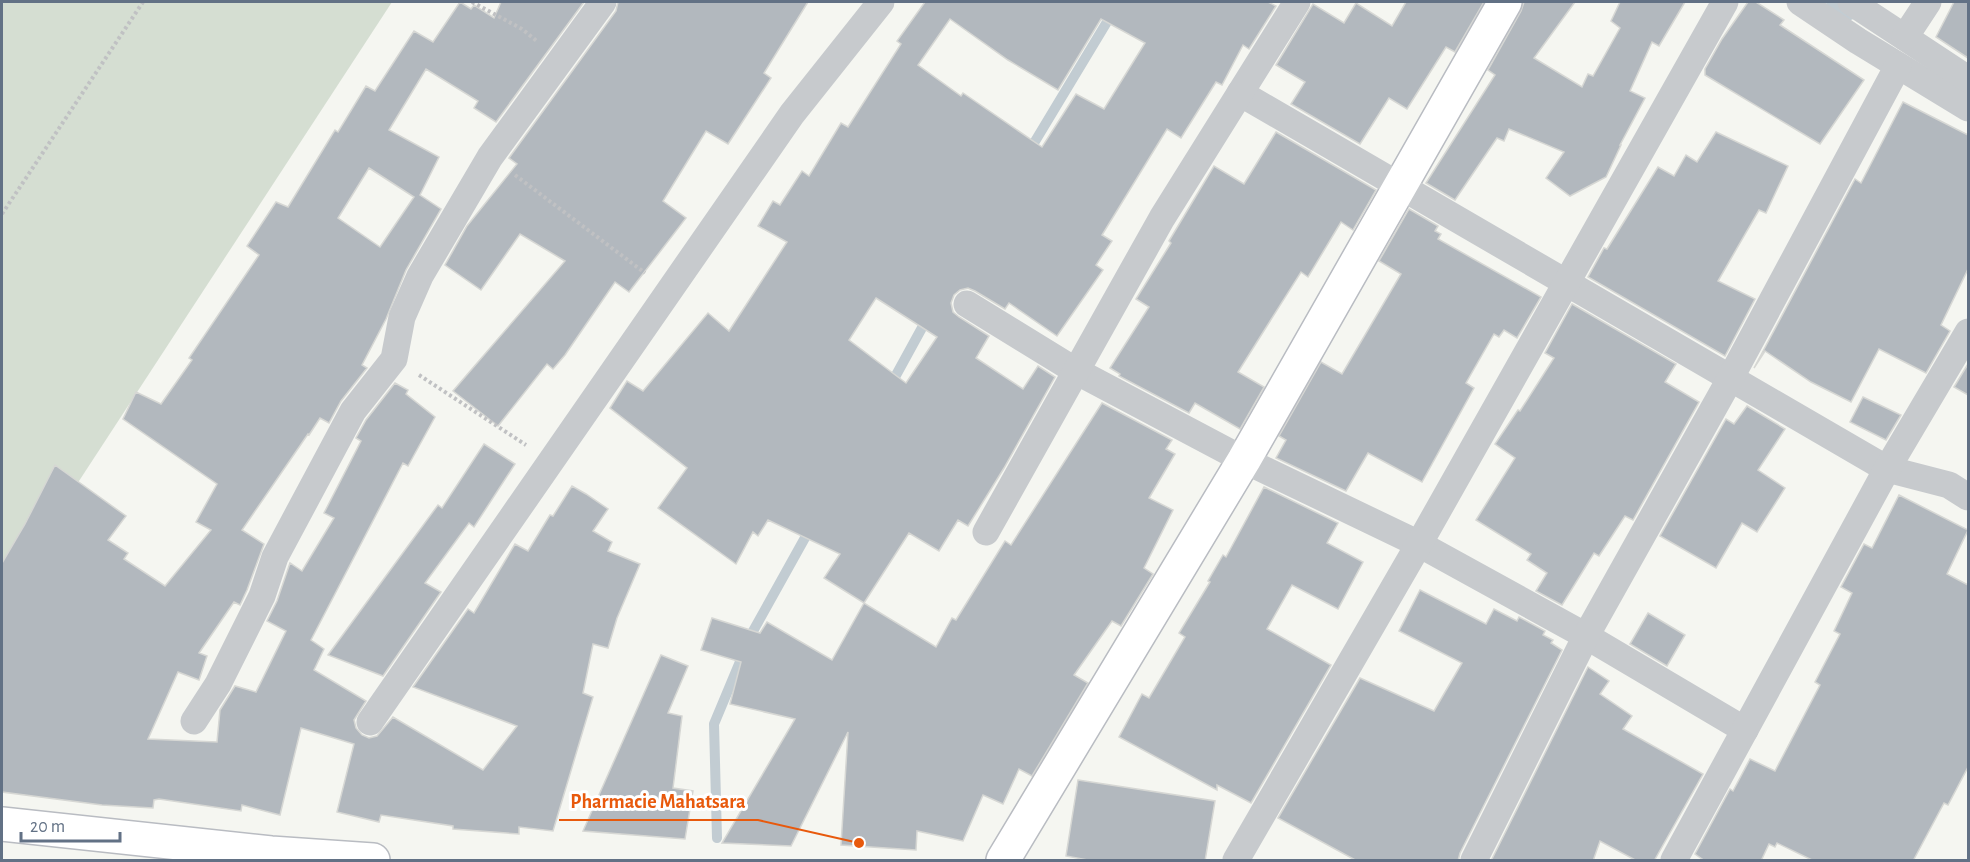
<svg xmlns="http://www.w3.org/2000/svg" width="1970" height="862" viewBox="0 0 1970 862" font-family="'Alegreya Sans',sans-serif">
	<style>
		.green { fill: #d5ded2 }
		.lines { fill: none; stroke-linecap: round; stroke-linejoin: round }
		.stream { stroke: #c2ccd2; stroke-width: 10 }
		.building { fill: #b2b8be; stroke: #d6d7d4; stroke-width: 1.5; fill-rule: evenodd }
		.secondary-casing { stroke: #b9bcc2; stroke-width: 36 }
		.path { stroke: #c0c1c3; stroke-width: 4; stroke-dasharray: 3 3; stroke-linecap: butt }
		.street { stroke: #c7cacd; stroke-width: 27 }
		.secondary { stroke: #fff; stroke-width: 33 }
		.leader { fill: none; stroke: #e8590c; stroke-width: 2 }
		.callout-dot { fill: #e8590c; stroke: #fff; stroke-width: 2 }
		.callout-label { font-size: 20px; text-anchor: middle; font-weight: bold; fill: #e8590c; stroke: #fff; stroke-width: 6; stroke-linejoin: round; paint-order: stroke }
	</style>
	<rect width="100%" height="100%" fill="#f5f6f1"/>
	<polygon class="green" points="2,2 392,2 13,582 2,597"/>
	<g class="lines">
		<g class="stream">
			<polyline points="1831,2 1850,15"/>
			<polyline points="1028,153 1119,2"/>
			<polyline points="889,388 929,315"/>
			<polyline points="717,838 714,724 752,633 811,527"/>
		</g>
	</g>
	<g class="building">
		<path d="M460,2L471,9L474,5L494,18L501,2H584L496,122L474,108L478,101L426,69L389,130L439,157L420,195L441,209L406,270L386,319L362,365L367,368L341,401L329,423L320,418L309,435L308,434L242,530L264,544L247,590L240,605L234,602L199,653L207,656L199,680L178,672L148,739L217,742L220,710L235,686L256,692L286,631L267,621L277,601L290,563L302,571L334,518L324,513L361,441L356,438L366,420L395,383L408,390L406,394L435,417L408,466L403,463L311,640L324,649L314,670L366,701L354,720L356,728L362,735L369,738L377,736L393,717L483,770L517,726L413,687L468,609L474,613L515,544L528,551L550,515L553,516L572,486L586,494L608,509L593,531L612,542L608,551L640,564L617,618L608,648L593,644L583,693L593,697L553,831L519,827V834L453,829V826L381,815L379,822L337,812L354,744L301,728L280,815L242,805L241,811L159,799L154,800L153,808L102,805L2,792V563L25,524L55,465L126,516L108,540L128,553L124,559L165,586L211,530L196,522L217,484L123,419L136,392L161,404L192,360L189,358L259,255L247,246L276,202L288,207L335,130L338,132L366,86L375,91L414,31L433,42ZM369,168L414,197L380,247L338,218Z"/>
		<polygon points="618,2 808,2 764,73 771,78 728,144 706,131 663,201 686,218 629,292 615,282 565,355 553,369 547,364 498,426 453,391 565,261 520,234 481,290 445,265 467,226 517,164 509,158 616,11"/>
		<path d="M925,2H1268L1276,6L1249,49L1243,45L1222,85L1216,82L1181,138L1167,129L1102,235L1112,241L1096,265L1103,270L1057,336L1009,303L1005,309L975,291L968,288L960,290L954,295L951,303L953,312L959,317L989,336L976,358L1023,389L1038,366L1055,377L1004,468L968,526L958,520L939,551L909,533L864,603L824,578L840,554L768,520L758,536L753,532L736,564L658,508L687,468L610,408L627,381L643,391L708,313L729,331L787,242L758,226L773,201L780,205L802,171L809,176L841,123L848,127L901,44L897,41ZM950,19L1008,60L1058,90L1101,19L1145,43L1104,109L1076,94L1042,147L963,93L961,96L918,65ZM876,298L937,337L906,383L849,340Z"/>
		<polygon points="1406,2 1484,2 1455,52 1446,47 1407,109 1389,98 1360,144 1291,104 1305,82 1276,65 1313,4 1344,23 1356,3 1392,26"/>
		<polygon points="1524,2 1575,2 1534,58 1582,87 1588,74 1593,76 1620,28 1611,21 1620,2 1685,2 1659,46 1652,42 1630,91 1645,98 1620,145 1621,145 1606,177 1570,196 1546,178 1564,152 1509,129 1504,141 1497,138 1455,200 1426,183 1495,75 1488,70 1521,11"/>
		<polygon points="1748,2 1756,2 1784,20 1780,25 1864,80 1820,144 1705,75 1705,69 1722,39"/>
		<polygon points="1954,2 1968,2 1968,58 1936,37"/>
		<polygon points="1903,102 1968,135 1968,269 1941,325 1950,331 1926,373 1879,349 1851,402 1811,382 1765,351 1754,368 1855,179 1861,183"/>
		<polygon points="1276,132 1376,190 1353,230 1341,222 1308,277 1301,272 1238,372 1264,387 1240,429 1195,403 1189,413 1119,376 1120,374 1110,368 1149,307 1136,299 1171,243 1169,241 1214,166 1244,184"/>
		<polygon points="1716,132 1788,166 1766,213 1759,210 1718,281 1755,299 1725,356 1588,277 1604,248 1607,249 1658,167 1674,176 1686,155 1697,162"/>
		<polygon points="1409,209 1438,226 1435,231 1441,234 1438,239 1541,297 1517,338 1504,330 1499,337 1494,334 1466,383 1474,388 1422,482 1368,453 1346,491 1276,458 1286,440 1279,436 1321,362 1342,374 1401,274 1379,261"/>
		<polygon points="1572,304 1676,364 1665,382 1699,402 1633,520 1625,516 1599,556 1594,553 1562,605 1536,591 1547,573 1527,560 1531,554 1476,520 1515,458 1495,444 1518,410 1520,411 1554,358 1545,353"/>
		<polygon points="1968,364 1968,395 1954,387"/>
		<polygon points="1863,397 1901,415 1886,440 1850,422"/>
		<polygon points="1102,403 1172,440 1166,449 1175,454 1149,498 1173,510 1144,568 1153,574 1121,626 1112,621 1074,675 1088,683 1032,776 1019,769 1003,804 983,795 963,841 917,831 916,850 841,845 848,732 791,846 722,843 795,719 730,704 741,662 701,650 712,618 760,633 767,622 832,660 864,603 936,647 952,618 956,620 1005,541 1011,545"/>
		<polygon points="1747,406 1785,429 1758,470 1785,488 1757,532 1742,523 1716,568 1660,536 1726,419 1734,424"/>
		<polygon points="484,444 515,464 474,527 469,523 425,583 441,592 383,676 328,655 438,505 442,508"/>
		<polygon points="1264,487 1338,523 1327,543 1363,562 1338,609 1292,585 1267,629 1331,665 1251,803 1217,785 1217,790 1119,737 1142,694 1149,698 1185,637 1179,633 1210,582 1208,581 1223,555 1226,557"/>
		<polygon points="1899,495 1968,530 1947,574 1968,585 1968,767 1948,805 1944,803 1913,861 1814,861 1777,843 1775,847 1769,844 1761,861 1705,861 1695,854 1730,789 1733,791 1750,759 1775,771 1820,685 1815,682 1840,634 1834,631 1852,593 1841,587 1864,544 1872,548"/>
		<polygon points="1420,590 1486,624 1494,609 1517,621 1519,617 1545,631 1543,635 1553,640 1551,643 1562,650 1460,853 1458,861 1357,861 1278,818 1360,678 1434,711 1462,663 1399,631"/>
		<polygon points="1648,613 1685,635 1667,666 1630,644"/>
		<polygon points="661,655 688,666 668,713 682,716 673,788 693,791 685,839 583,831"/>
		<polygon points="1588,667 1609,681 1600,694 1632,716 1623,729 1703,774 1654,861 1637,861 1600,841 1593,861 1491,861"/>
		<polygon points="1078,780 1215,801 1205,861 1093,861 1066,856"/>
	</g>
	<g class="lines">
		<defs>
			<g id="secondary">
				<polyline points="2,824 271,853 373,860"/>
				<polyline points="1003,860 1244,460 1505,2"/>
			</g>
		</defs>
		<use href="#secondary" class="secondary-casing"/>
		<g class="path">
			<polyline points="472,2 522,29 538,42"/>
			<polyline points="515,175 645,273"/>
			<polyline points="2,214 143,2"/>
			<polyline points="419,375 526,445"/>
		</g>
		<g class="street">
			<polyline points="1800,2 1858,41 1968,108"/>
			<polyline points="1851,2 1968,79"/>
			<polyline points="1905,37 1928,2"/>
			<polyline points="1240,93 1887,469 1949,485 1968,497"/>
			<polyline points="967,304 1076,371 1244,460 1419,544 1586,636 1745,730"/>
			<polyline points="986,532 1162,218 1297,2"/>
			<polyline points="194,721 218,684 262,596 275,557 353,411 394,359 402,317 420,276 490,157 603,2"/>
			<polyline points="370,722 792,114 881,2"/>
			<polyline points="1236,860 1419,544 1725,2"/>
			<polyline points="1474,860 1586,636 1730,379 1898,66"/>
			<polyline points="1674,860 1887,469 1968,332"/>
		</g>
		<use href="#secondary" class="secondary"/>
	</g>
	<path class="leader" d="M859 843L758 820H559"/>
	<circle class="callout-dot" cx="859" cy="843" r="6"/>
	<g class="callout-label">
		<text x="658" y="808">Pharmacie Mahatsara</text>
	</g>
	<rect width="1970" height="862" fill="none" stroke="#627185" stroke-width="6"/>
	<path d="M21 832v9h99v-9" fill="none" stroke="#627185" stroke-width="3"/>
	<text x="30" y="832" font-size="18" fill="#627185" stroke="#ffffff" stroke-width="4.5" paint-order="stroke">20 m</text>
</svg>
